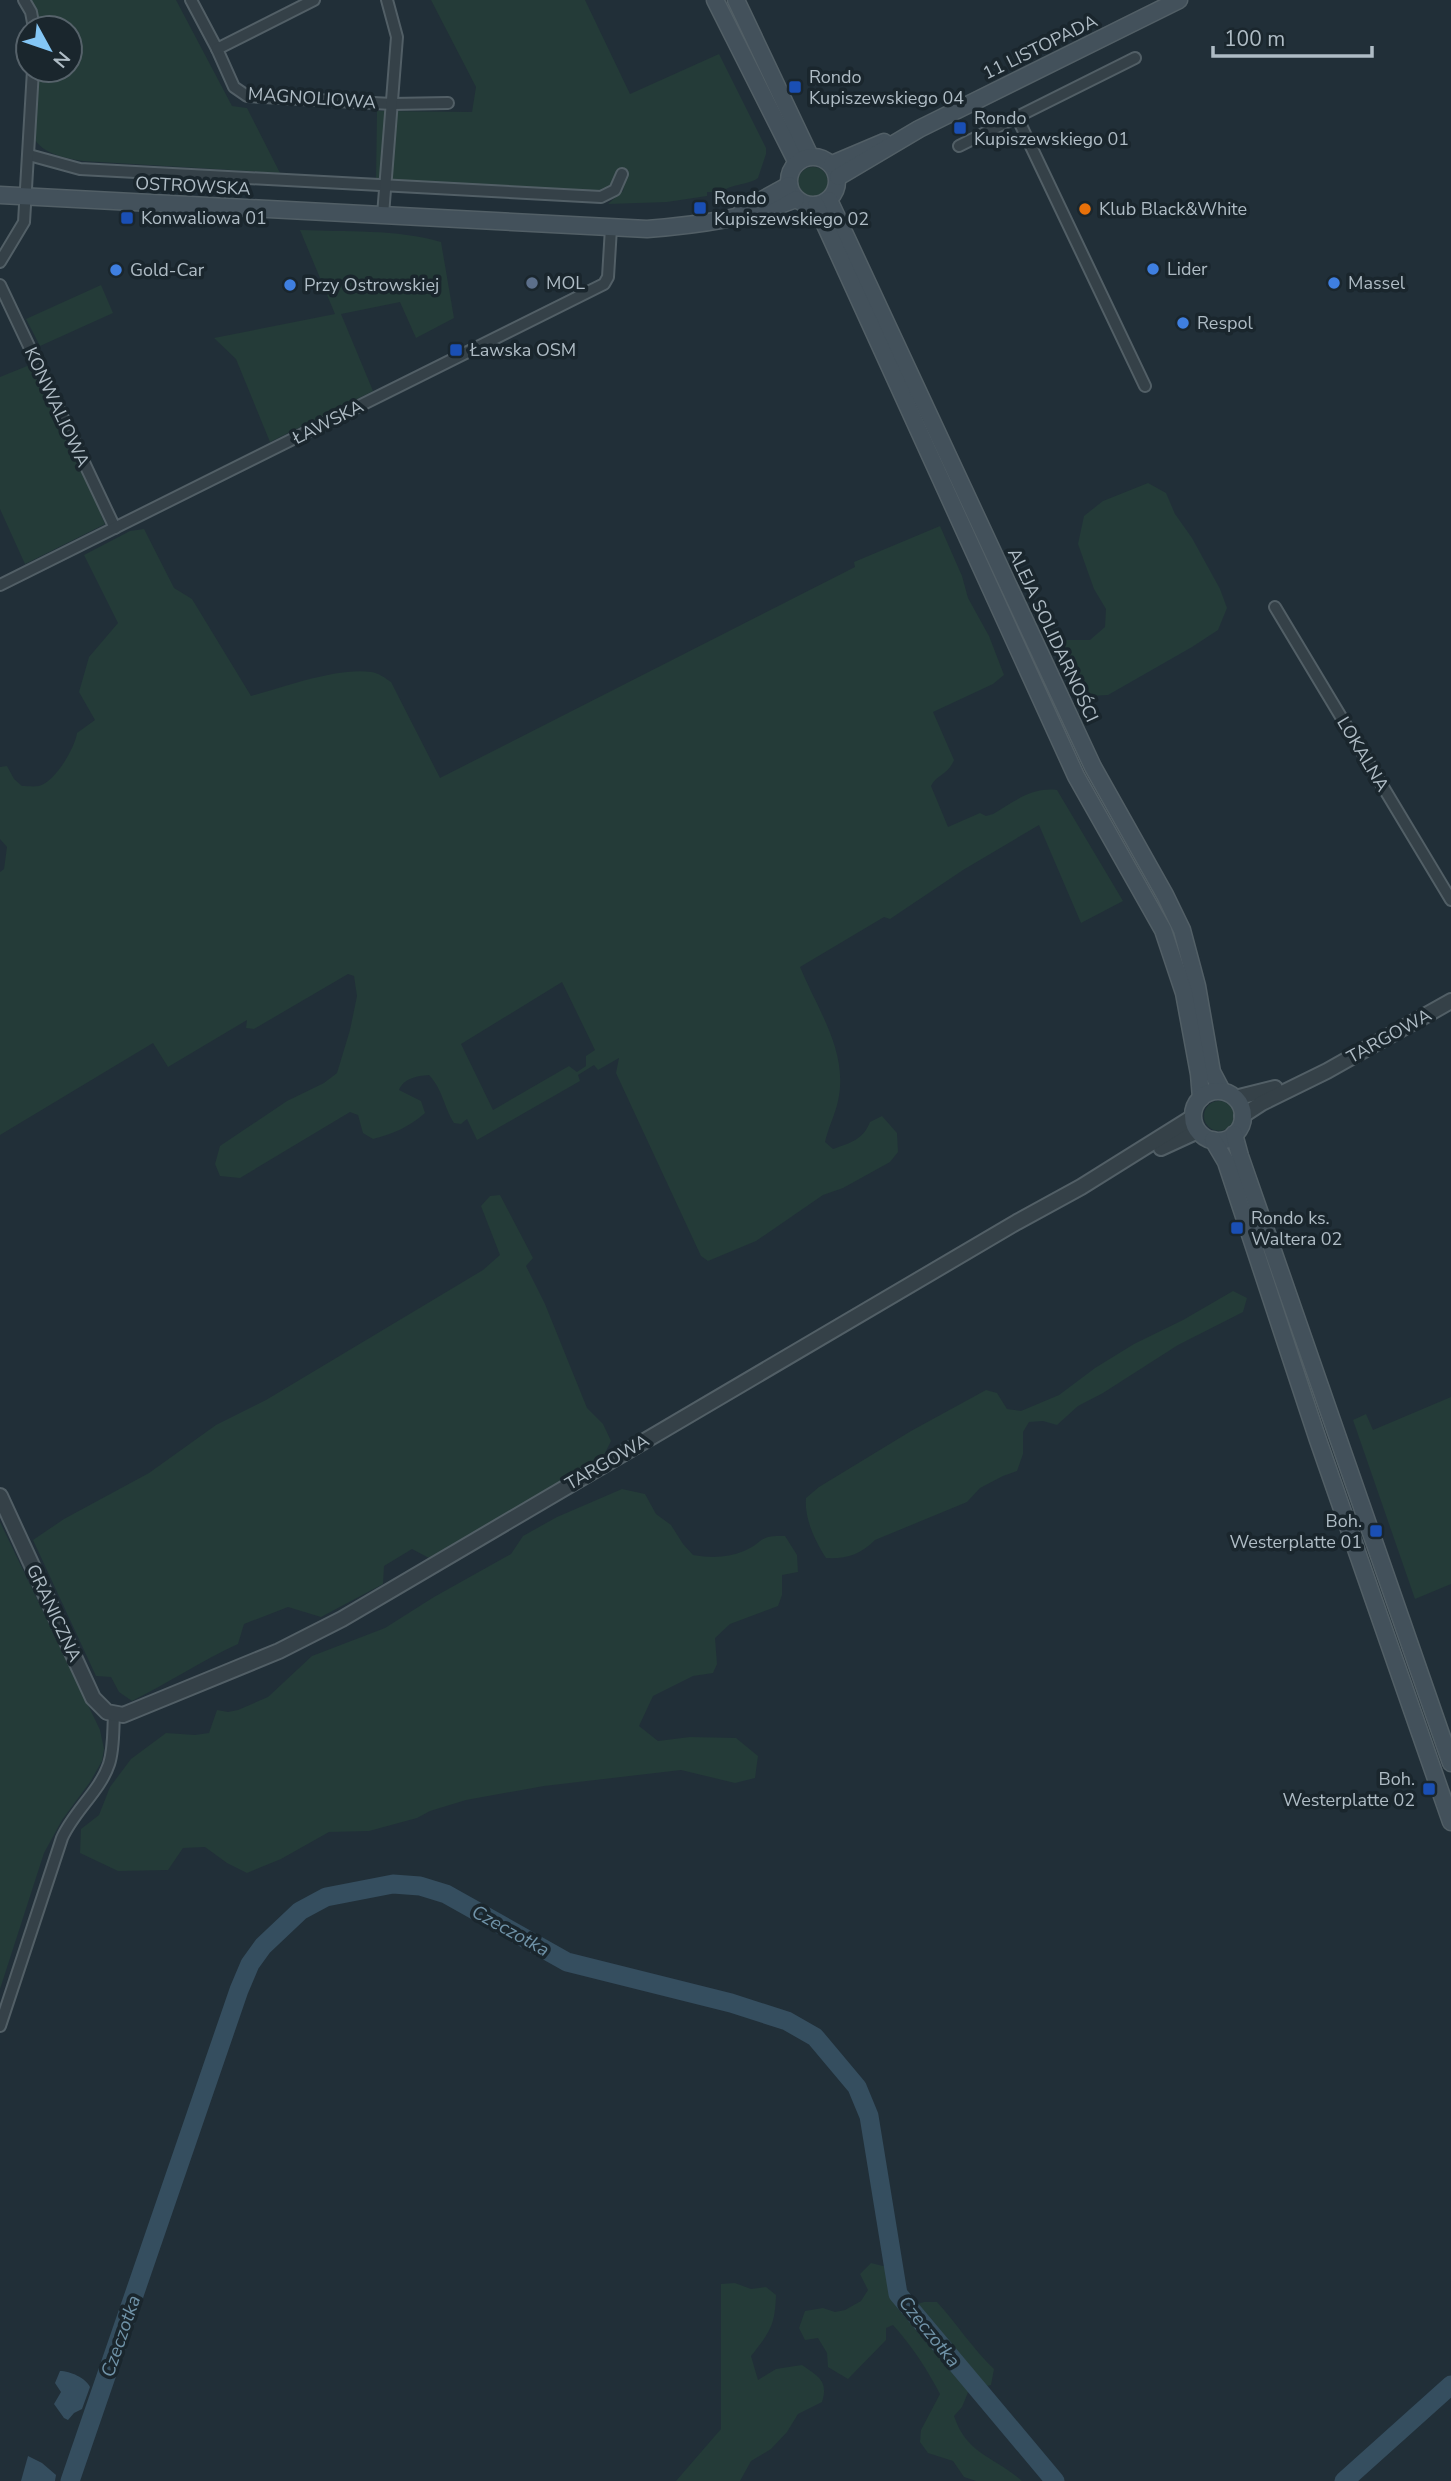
<svg xmlns="http://www.w3.org/2000/svg" width="1451" height="2481" viewBox="0 0 1451 2481" font-family="'Nunito Sans',sans-serif">
	<style>
		.green { fill: #243b38; fill-rule: evenodd }
		.water { fill: #354e5f }
		.lines { fill: none; stroke-linecap: round; stroke-linejoin: round }
		.river { stroke: #354e5f; stroke-width: 19 }
		.minor-casing { stroke: #525f66; stroke-width: 14 }
		.tertiary-casing { stroke: #525f66; stroke-width: 18 }
		.secondary-casing { stroke: #525f66; stroke-width: 19 }
		.minor { stroke: #354148; stroke-width: 10 }
		.tertiary { stroke: #354148; stroke-width: 14 }
		.secondary { stroke: #43515b; stroke-width: 16 }
		.transit-dot { fill: #1a4fb4; stroke: #1a262d; stroke-width: 2.5 }
		.food-dot { fill: #e8710a; stroke: #1a262d; stroke-width: 2.5 }
		.shop-dot { fill: #3f7fe0; stroke: #1a262d; stroke-width: 2.5 }
		.service-dot { fill: #5c6f8a; stroke: #1a262d; stroke-width: 2.5 }
		.labels { text-anchor: middle; stroke-width: 7; stroke-linejoin: round; paint-order: stroke }
		.street-label { font-size: 18px; fill: #afbcc5; stroke: #1a262d }
		.poi-label { font-size: 18px; fill: #afbcc5; stroke: #1a262d; text-anchor: start }
		.water-label { font-size: 19px; font-style: italic; fill: #7093a8; stroke: #1a262d }
	</style>
	<rect width="100%" height="100%" fill="#212f38"/>
	<g class="green">
		<path d="M30,0H176L232,106L247,108L280,173L83,161C68,159 44,154 35,140L37,70H70V28H38V18Z"/>
		<path d="M431,0H585L630,94L719,54L766,148V154L758,178C747,186 729,183 720,194L713,195L712,192H707V196L667,202L608,204L623,191L627,174L604,190L597,192L376,181L377,111L472,112L476,87Z"/>
		<circle cx="813" cy="182" r="15"/>
		<path d="M300,230C346,232 397,229 441,242L454,318L416,338L400,302L341,314L373,391L270,442L236,359L214,338L335,314Z"/>
		<polygon points="101,285 113,313 40,346 26,319"/>
		<polygon points="37,362 107,512 101,515 105,524 25,564 0,509 0,377"/>
		<polygon points="1148,483 1166,493 1175,514 1192,538 1220,589 1227,608 1218,630 1192,647 1108,695 1088,696 1075,680 1062,646 1066,640 1090,640 1105,627 1106,609 1094,589 1078,544 1084,516 1103,501"/>
		<path d="M940,526L962,576L968,598L989,636L1004,675L993,684L933,712L954,760C949,774 936,775 931,786L948,827L980,813L986,816L993,814C1014,802 1031,787 1057,790L1123,901L1081,923L1039,825L963,870L890,919L884,917L800,967C817,1009 849,1052 838,1101C835,1115 828,1128 825,1142L833,1149C850,1143 863,1140 870,1122L882,1116L897,1133L898,1152L890,1162L843,1188L823,1195L756,1241L708,1261L701,1256L616,1073L619,1058L598,1070L594,1065L578,1075L580,1081L477,1140L467,1119L461,1124L454,1123C443,1105 443,1090 429,1075C417,1076 404,1078 399,1090L421,1101L425,1113C409,1127 393,1134 373,1139L363,1133L358,1115L350,1112L240,1178L220,1176L215,1164L220,1146L287,1101L324,1083L337,1073L350,1030L357,996L354,976L348,974L254,1029L246,1028L247,1020L168,1067L153,1043L0,1135V872L4,869L7,847L0,839V767L7,766L14,779L22,786C27,786 34,787 39,786C55,782 75,748 77,733L95,720L79,692L89,657L118,623L84,555L130,531L144,529L174,588L192,599L251,696C284,687 338,667 371,672C379,673 385,678 391,682L440,778L855,567L854,562ZM562,982L595,1050L586,1056V1066L577,1072L569,1066L493,1110L461,1044Z"/>
		<circle cx="1219" cy="1116" r="15"/>
		<path d="M500,1195L533,1258L526,1266L545,1304L587,1408L603,1424L611,1441L603,1457L429,1558L412,1549L384,1566L383,1584L321,1617L288,1607L244,1624L238,1644C201,1661 168,1683 132,1701L119,1692L111,1677L96,1676L33,1540L64,1519L149,1473L216,1425L266,1400L483,1270L500,1255L481,1206L490,1196Z"/>
		<path d="M1233,1291L1247,1298L1243,1312L1178,1345L1103,1393L1078,1406L1057,1425L1043,1421L1029,1422L1023,1432V1454L1017,1471L1003,1476L980,1488L967,1502L875,1540C860,1555 846,1559 826,1558C815,1541 804,1518 806,1498L819,1487L911,1431L986,1390L997,1393L1007,1409L1021,1411L1059,1395L1095,1368L1134,1344L1183,1320Z"/>
		<polygon points="1451,1397 1451,1584 1415,1599 1353,1420 1366,1414 1373,1430"/>
		<path d="M622,1489L645,1494L656,1514L671,1525L683,1544L693,1555C711,1558 727,1558 744,1551C765,1542 757,1535 785,1536L797,1555L798,1572L782,1575V1595L778,1606L730,1624L715,1638L717,1664L713,1673L693,1676L653,1696L639,1726L658,1741L690,1737L736,1738L758,1756L755,1778L735,1783L681,1770L544,1786L466,1800L430,1811L417,1818L369,1831L329,1832L281,1859L247,1873L227,1863L205,1847L183,1848L168,1870L118,1871L80,1853L81,1829L99,1815L110,1787L131,1759L166,1733L195,1735L209,1733L217,1710L228,1712L238,1710L268,1697L312,1656L385,1628L434,1597L511,1554L523,1536L557,1517Z"/>
		<polygon points="0,1522 100,1730 104,1749 102,1761 90,1782 62,1820 44,1853 0,1989"/>
		<path d="M871,2263L887,2267C885,2285 890,2294 902,2308L924,2302H937C957,2324 972,2348 994,2369L991,2385L969,2390L962,2407L954,2416C967,2455 994,2456 1022,2481H976L964,2477L953,2461L928,2453L920,2442L921,2430L940,2394C927,2369 912,2346 893,2325L886,2328V2340L848,2379L828,2367L827,2353L818,2338L805,2340L799,2328L805,2311L823,2308L835,2312L845,2310L861,2301L868,2290L860,2274Z"/>
		<path d="M735,2283L751,2289L766,2287L776,2295C775,2326 770,2332 751,2356L758,2380L776,2369L802,2365C817,2376 829,2380 822,2402L798,2414L787,2432L771,2449L751,2461L740,2481H676L721,2429V2284Z"/>
	</g>
	<g class="water">
		<path d="M60,2371C70,2371 86,2378 90,2387L82,2409L74,2413L68,2420L64,2418L54,2404L61,2392L55,2383Z"/>
		<polygon points="28,2456 42,2463 56,2475 55,2481 21,2481"/>
	</g>
	<g class="lines">
		<g class="river">
			<polyline points="70,2481 239,1990 250,1964 263,1946 300,1911 326,1897 393,1884 420,1886 446,1894 567,1962 731,2003 787,2021 815,2037 857,2087 869,2116 898,2294 1055,2481"/>
			<polyline points="1344,2481 1451,2385"/>
		</g>
		<defs>
			<g id="minor">
				<polyline points="24,0 31,12 34,28"/>
				<polyline points="191,0 217,49 234,87 247,96 392,104 448,103"/>
				<polyline points="217,49 314,0"/>
				<polyline points="1017,117 1145,386"/>
				<polyline points="959,146 1135,58"/>
				<polyline points="29,155 80,169 601,197 615,190 622,174"/>
				<polyline points="383,215 397,37 387,0"/>
				<polyline points="0,262 24,222 33,70"/>
				<polyline points="0,285 115,528"/>
				<polyline points="0,585 604,284 608,277 611,228"/>
				<polyline points="1275,607 1451,900"/>
				<path d="M0,2026L62,1838C74,1811 100,1791 109,1764C114,1749 113,1730 114,1715"/>
			</g>
			<g id="tertiary">
				<polyline points="1235,1098 1275,1088"/>
				<polyline points="1242,1116 1262,1103 1327,1071 1451,1001"/>
				<polyline points="1161,1148 1198,1131"/>
				<polyline points="0,1496 93,1698 107,1712 123,1715 279,1651 342,1619 1017,1222 1081,1187 1193,1117"/>
			</g>
			<g id="secondary">
				<polyline points="715,0 797,163"/>
				<polyline points="736,0 810,156"/>
				<circle cx="813" cy="181" r="24"/>
				<polyline points="832,164 884,142"/>
				<polyline points="838,177 919,129 1179,0"/>
				<path d="M0,195L647,229C698,225 749,218 796,199"/>
				<polyline points="829,200 1093,767 1165,895 1182,930 1197,986 1212,1072 1222,1091"/>
				<polyline points="816,205 1076,776 1163,930 1184,993 1199,1074 1201,1098"/>
				<polyline points="742,211 789,185"/>
				<circle cx="1218" cy="1116" r="25"/>
				<polyline points="1234,1134 1240,1156 1451,1763"/>
				<polyline points="1213,1140 1226,1162 1318,1440 1451,1822"/>
			</g>
		</defs>
		<use href="#minor" class="minor-casing"/>
		<use href="#tertiary" class="tertiary-casing"/>
		<use href="#secondary" class="secondary-casing"/>
		<use href="#minor" class="minor"/>
		<use href="#tertiary" class="tertiary"/>
		<use href="#secondary" class="secondary"/>
	</g>
	<g class="transit-dot">
		<rect x="788" y="80" width="14" height="14" rx="3.5"/>
		<rect x="953" y="121" width="14" height="14" rx="3.5"/>
		<rect x="693" y="201" width="14" height="14" rx="3.5"/>
		<rect x="120" y="211" width="14" height="14" rx="3.5"/>
		<rect x="449" y="343" width="14" height="14" rx="3.5"/>
		<rect x="1230" y="1221" width="14" height="14" rx="3.5"/>
		<rect x="1369" y="1524" width="14" height="14" rx="3.5"/>
		<rect x="1422" y="1782" width="14" height="14" rx="3.5"/>
	</g>
	<circle class="food-dot" cx="1085" cy="209" r="7"/>
	<g class="shop-dot">
		<circle cx="1153" cy="269" r="7"/>
		<circle cx="116" cy="270" r="7"/>
		<circle cx="1334" cy="283" r="7"/>
		<circle cx="290" cy="285" r="7"/>
		<circle cx="1183" cy="323" r="7"/>
	</g>
	<circle class="service-dot" cx="532" cy="283" r="7"/>
	<g class="labels">
		<g class="street-label">
			<text transform="translate(1040 47) rotate(-26)" y="6">11 LISTOPADA</text>
			<text transform="translate(312 98) rotate(4)" y="6">MAGNOLIOWA</text>
			<text transform="translate(193 186) rotate(3)" y="6">OSTROWSKA</text>
			<text transform="translate(57 407) rotate(65)" y="6">KONWALIOWA</text>
			<text transform="translate(328 422) rotate(-27)" y="6">ŁAWSKA</text>
			<text transform="translate(1053 635) rotate(65)" y="6">ALEJA SOLIDARNOŚCI</text>
			<text transform="translate(1363 754) rotate(59)" y="6">LOKALNA</text>
			<text transform="translate(1389 1036) rotate(-29)" y="6">TARGOWA</text>
			<text transform="translate(607 1462) rotate(-30)" y="6">TARGOWA</text>
			<text transform="translate(54 1613) rotate(65)" y="6">GRANICZNA</text>
		</g>
		<g class="poi-label">
			<text x="809" y="83">Rondo<tspan x="809" dy="21">Kupiszewskiego 04</tspan></text>
			<text x="974" y="124">Rondo<tspan x="974" dy="21">Kupiszewskiego 01</tspan></text>
			<text x="714" y="204">Rondo<tspan x="714" dy="21">Kupiszewskiego 02</tspan></text>
			<text x="1099" y="215">Klub Black&amp;White</text>
			<text x="141" y="224">Konwaliowa 01</text>
			<text x="1167" y="275">Lider</text>
			<text x="130" y="276">Gold-Car</text>
			<text x="546" y="289">MOL</text>
			<text x="1348" y="289">Massel</text>
			<text x="304" y="291">Przy Ostrowskiej</text>
			<text x="1197" y="329">Respol</text>
			<text x="470" y="356">Ławska OSM</text>
			<text x="1251" y="1224">Rondo ks.<tspan x="1251" dy="21">Waltera 02</tspan></text>
			<text x="1362" y="1527" text-anchor="end">Boh.<tspan x="1362" dy="21">Westerplatte 01</tspan></text>
			<text x="1415" y="1785" text-anchor="end">Boh.<tspan x="1415" dy="21">Westerplatte 02</tspan></text>
		</g>
		<g class="water-label">
			<text transform="translate(511 1930) rotate(29)" y="7">Czeczotka</text>
			<text transform="translate(930 2331) rotate(51)" y="7">Czeczotka</text>
			<text transform="translate(120 2336) rotate(-71)" y="7">Czeczotka</text>
		</g>
	</g>
	<g transform="translate(49 49) rotate(130)"><circle r="33" fill="#1a262d" stroke="#56626a" stroke-width="2"/>
	<path d="M0-5L12 26L0 18L-12 26Z" fill="#84c6f5"/>
	<text y="-10" font-size="19" font-weight="bold" text-anchor="middle" fill="#afbcc5">N</text>
	</g>
	<path d="M1213 46v10h159v-10" fill="none" stroke="#afbcc5" stroke-width="3.5"/>
	<text x="1224" y="46" font-size="21" fill="#afbcc5" stroke="#1a262d" stroke-width="5" paint-order="stroke">100 m</text>
</svg>
